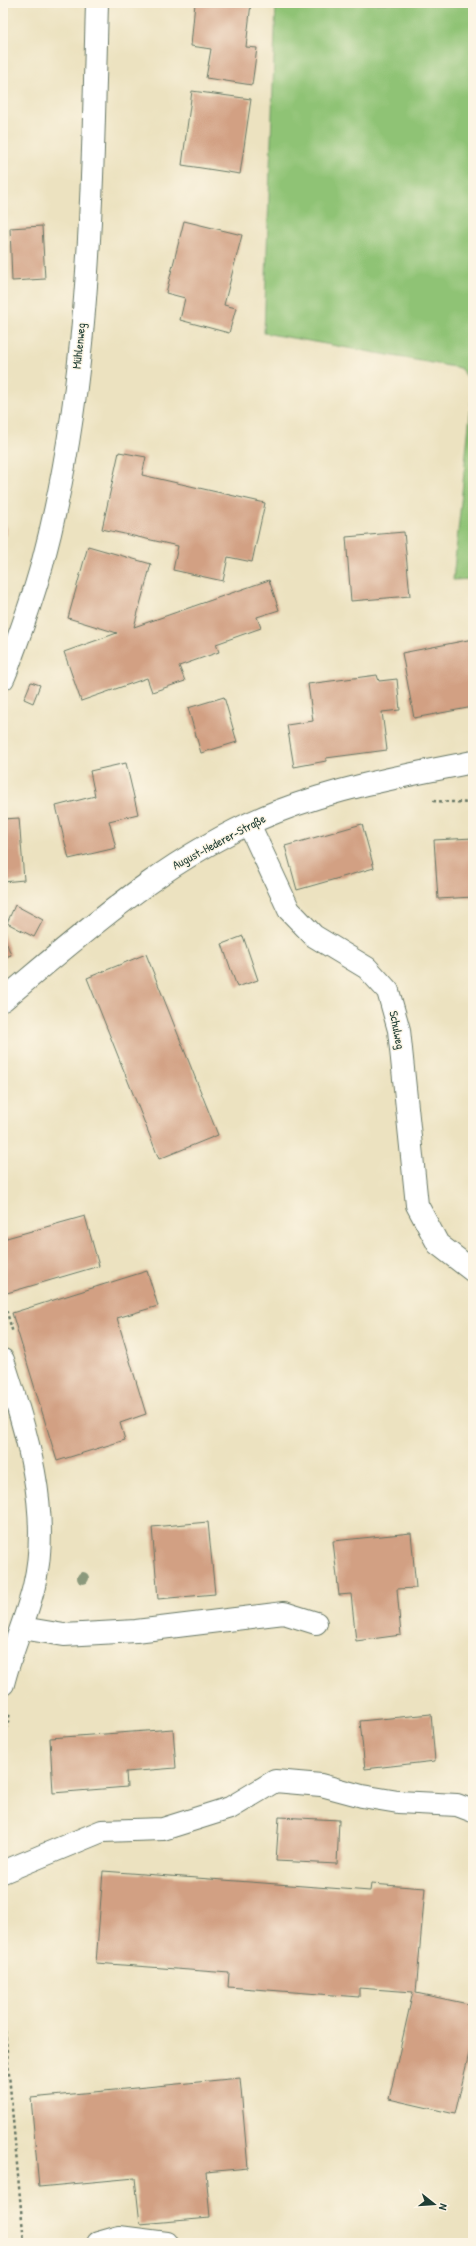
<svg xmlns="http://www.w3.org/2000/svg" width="476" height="2246" viewBox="0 0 476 2246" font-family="'Patrick Hand',sans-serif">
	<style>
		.green { fill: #8fc374; stroke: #578054 }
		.building { fill: #d2a083 }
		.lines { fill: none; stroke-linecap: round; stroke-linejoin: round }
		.minor-casing { stroke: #677765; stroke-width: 24 }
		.path { stroke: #677765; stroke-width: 2.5; stroke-dasharray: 3 3; stroke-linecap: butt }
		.minor { stroke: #fff; stroke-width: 22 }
		.tree { fill: #8b997c }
		.labels { text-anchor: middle; stroke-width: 3; stroke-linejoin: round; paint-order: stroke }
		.street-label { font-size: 12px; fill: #1f3d34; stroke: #fcf5e5 }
	</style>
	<rect width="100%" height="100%" fill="#fcf5e5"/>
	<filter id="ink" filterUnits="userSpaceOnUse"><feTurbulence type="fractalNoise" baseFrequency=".025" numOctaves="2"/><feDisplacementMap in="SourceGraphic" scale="8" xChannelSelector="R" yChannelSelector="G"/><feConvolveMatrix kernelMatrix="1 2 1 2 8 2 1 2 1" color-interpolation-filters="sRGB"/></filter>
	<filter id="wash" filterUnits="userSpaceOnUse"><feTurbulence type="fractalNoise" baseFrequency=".012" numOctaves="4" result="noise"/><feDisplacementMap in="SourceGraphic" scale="16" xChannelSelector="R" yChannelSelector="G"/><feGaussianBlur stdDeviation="0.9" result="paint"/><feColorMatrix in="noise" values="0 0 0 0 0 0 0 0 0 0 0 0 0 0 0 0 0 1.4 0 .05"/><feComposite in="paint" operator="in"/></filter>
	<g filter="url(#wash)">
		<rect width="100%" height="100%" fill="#ece2c0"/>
		<polygon class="green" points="276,3 473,3 473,579 453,580 473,385 460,368 264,333"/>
		<g id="blocks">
			<g class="building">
				<polygon points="195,3 251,3 246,47 257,48 252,85 206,78 211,49 191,46"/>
				<polygon points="192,91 251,99 240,174 182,165"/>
				<polygon points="3,110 4,110 5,156 3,156"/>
				<polygon points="184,221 242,235 224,305 236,308 229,333 180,320 185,298 166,293"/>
				<polygon points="42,226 45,279 12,281 10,228"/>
				<polygon points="119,452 146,457 142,475 265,503 252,562 228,557 223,581 173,570 178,546 102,529"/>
				<polygon points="3,512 7,535 3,535"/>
				<polygon points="404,532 410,596 351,601 346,537"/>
				<polygon points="88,546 151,564 134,627 269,580 279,610 257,617 261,628 216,644 219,652 179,666 185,681 152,692 147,678 81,701 64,652 117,633 68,618"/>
				<polygon points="473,639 473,707 414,718 402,653"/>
				<polygon points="377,675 379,681 397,679 400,710 382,712 387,750 326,758 326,761 294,767 287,725 313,721 308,684"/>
				<polygon points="31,682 40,685 33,703 24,699"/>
				<polygon points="224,697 237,742 201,753 188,708"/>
				<polygon points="126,763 138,814 109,821 116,848 69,859 56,806 95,796 90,771"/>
				<polygon points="19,818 24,880 3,882 3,819"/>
				<polygon points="362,824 374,868 297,890 285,846"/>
				<polygon points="473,838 473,897 438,899 434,840"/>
				<polygon points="15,905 43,920 34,937 7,923"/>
				<polygon points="3,933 11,955 3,958"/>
				<polygon points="243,936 258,980 237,987 222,944"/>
				<polygon points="146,954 218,1135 159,1159 87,978"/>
				<polygon points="85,1216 99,1266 7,1293 3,1280 3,1239"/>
				<polygon points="147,1271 158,1306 117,1318 146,1414 120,1423 125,1440 57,1461 12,1313"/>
				<polygon points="208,1522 215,1594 158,1599 152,1527"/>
				<polygon points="411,1533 416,1588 397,1589 401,1635 356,1641 351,1594 339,1595 333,1541"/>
				<polygon points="431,1714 435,1761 365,1769 360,1721"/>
				<polygon points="173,1729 176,1768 126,1772 127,1787 53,1793 50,1738"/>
				<polygon points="279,1817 339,1820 337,1864 276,1861"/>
				<polygon points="103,1871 370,1891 371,1884 425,1888 416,1993 473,2005 473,2036 455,2114 389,2099 413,1992 359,1988 359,1997 228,1987 229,1973 96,1963"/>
				<polygon points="240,2078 248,2168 206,2172 210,2218 140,2224 135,2178 39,2187 31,2098"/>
			</g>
		</g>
	</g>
	<g filter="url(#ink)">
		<use href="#blocks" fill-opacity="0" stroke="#677765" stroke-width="1"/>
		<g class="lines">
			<defs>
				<g id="minor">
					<path d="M3,679C8,669 11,657 15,647C25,620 34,593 42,565C91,383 92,190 97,3"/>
					<polyline points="249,824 289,910 314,936 367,968 388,991 399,1030 417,1205 438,1244 473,1271"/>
					<path d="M3,1000C88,929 172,853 276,812C340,787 407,775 473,762"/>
					<path d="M3,1360C26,1431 52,1511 34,1586C26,1620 11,1651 3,1684"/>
					<polyline points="22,1628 64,1635 136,1631 284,1613 316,1623"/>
					<polyline points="3,1872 102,1831 163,1829 230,1808 275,1781 321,1785 362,1796 398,1802 457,1805 473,1811"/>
					<polyline points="98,2243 119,2237 167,2243"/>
				</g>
			</defs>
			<use href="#minor" class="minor-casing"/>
			<g class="path">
				<polyline points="433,801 473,803"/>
				<polyline points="3,1299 13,1333"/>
				<polyline points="3,1747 10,1712"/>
				<polyline points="3,2007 24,2243"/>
			</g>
			<use href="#minor" class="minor"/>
		</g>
		<circle class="tree" cx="83" cy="1578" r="6"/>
	</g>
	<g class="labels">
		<g class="street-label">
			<text transform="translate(79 346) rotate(-84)" y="4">Mühlenweg</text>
			<text transform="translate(219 842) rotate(-28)" y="4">August-Hederer-Straße</text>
			<text transform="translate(397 1030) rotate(79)" y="4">Schulweg</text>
		</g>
	</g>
	<rect width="476" height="2246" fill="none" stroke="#fcf5e5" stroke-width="16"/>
	<g transform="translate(434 2204) rotate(107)" stroke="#fcf5e5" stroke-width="3" paint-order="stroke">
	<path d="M0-3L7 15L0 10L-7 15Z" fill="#1f3d34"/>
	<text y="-6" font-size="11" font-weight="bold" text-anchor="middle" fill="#1f3d34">N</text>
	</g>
</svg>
